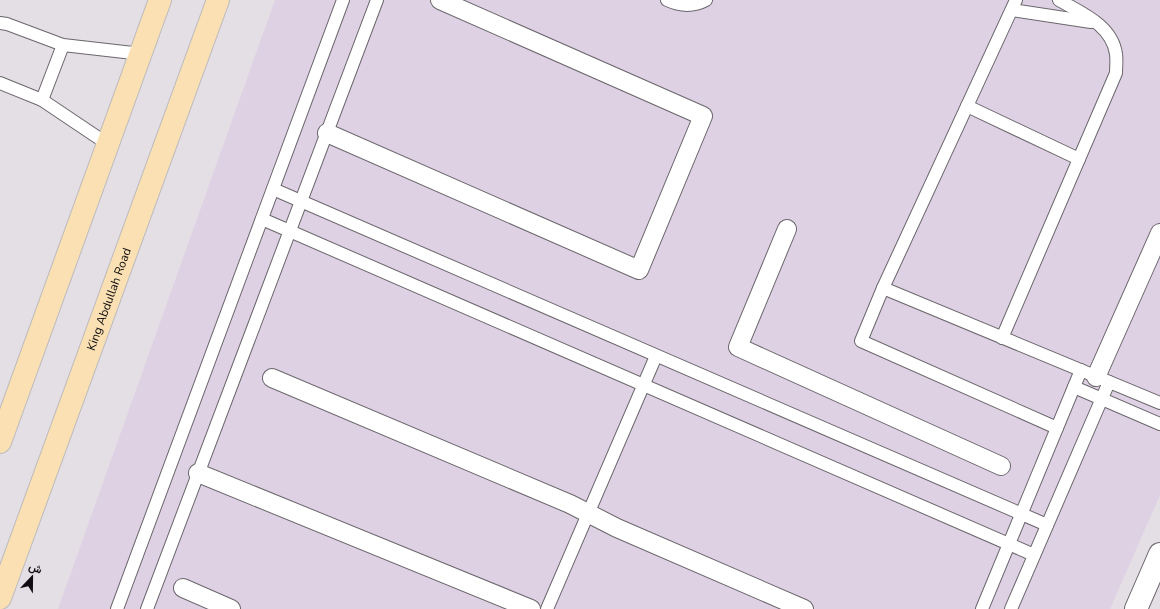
<svg xmlns="http://www.w3.org/2000/svg" width="1160" height="609" viewBox="0 0 1160 609" font-family="'Nunito Sans',Vazirmatn,sans-serif">
	<style>
		.commercial { fill: #ded1e4 }
		.lines { fill: none; stroke-linecap: round; stroke-linejoin: round }
		.service-casing { stroke: #6b666c; stroke-width: 14 }
		.pedestrian-casing { stroke: #6b666c; stroke-width: 20 }
		.minor-casing { stroke: #6b666c; stroke-width: 24 }
		.primary-casing { stroke: #bcbbbc; stroke-width: 24 }
		.service { stroke: #fff; stroke-width: 12 }
		.pedestrian { stroke: #fff; stroke-width: 18 }
		.minor { stroke: #fff; stroke-width: 22 }
		.primary { stroke: #fae0b2; stroke-width: 22 }
		.labels { text-anchor: middle; stroke-width: 4; stroke-linejoin: round; paint-order: stroke }
		.street-label { font-size: 12px; fill: #0f0d0f; stroke: #e4dee5 }
	</style>
	<rect width="100%" height="100%" fill="#e4dee5"/>
	<polygon class="commercial" points="275,0 1160,0 1160,495 1110,609 58,609"/>
	<g class="lines">
		<defs>
			<g id="service">
				<path d="M667,0C680,6 693,7 706,0"/>
				<polyline points="1016,0 883,288 861,341 1057,428"/>
				<polyline points="1012,10 1091,22"/>
				<polyline points="0,23 7,24 63,45 142,54"/>
				<polyline points="0,83 42,100 109,145"/>
				<polyline points="42,100 63,45"/>
				<polyline points="967,106 1079,159"/>
				<polyline points="273,189 1047,525"/>
				<polyline points="262,219 1034,555"/>
				<polyline points="883,288 1160,403"/>
				<path d="M1002,338L1116,73C1116,67 1117,60 1116,54C1112,25 1081,13 1059,0"/>
				<polyline points="1074,387 1160,424"/>
				<polyline points="117,609 343,0"/>
				<polyline points="147,609 377,0"/>
				<polyline points="547,609 656,356"/>
				<polyline points="982,609 1081,370"/>
				<polyline points="1011,609 1109,382"/>
			</g>
			<g id="pedestrian">
				<polyline points="327,133 639,270 703,116 440,0"/>
				<polyline points="787,229 738,347 1001,466"/>
				<polyline points="1096,377 1160,233"/>
				<polyline points="272,378 570,504 617,528 804,609"/>
				<polyline points="198,473 531,609"/>
				<polyline points="183,588 231,609"/>
			</g>
			<polyline id="minor" points="1136,609 1160,554"/>
			<g id="primary">
				<polyline points="0,442 160,0"/>
				<path id="s1" d="M0,598L218,0"/>
			</g>
		</defs>
		<use href="#service" class="service-casing"/>
		<use href="#pedestrian" class="pedestrian-casing"/>
		<use href="#minor" class="minor-casing"/>
		<use href="#primary" class="primary-casing"/>
		<use href="#service" class="service"/>
		<use href="#pedestrian" class="pedestrian"/>
		<use href="#minor" class="minor"/>
		<use href="#primary" class="primary"/>
	</g>
	<g class="labels">
		<g class="street-label">
			<text dy="4" stroke="none"><textPath href="#s1" startOffset="318">King Abdullah Road</textPath></text>
		</g>
	</g>
	<g transform="translate(32 577) rotate(22)" stroke="#e4dee5" stroke-width="3" paint-order="stroke">
	<path d="M0-3L7 15L0 10L-7 15Z" fill="#0f0d0f"/>
	<text y="-6" font-size="11" font-weight="bold" text-anchor="middle" fill="#0f0d0f">ش</text>
	</g>
</svg>
